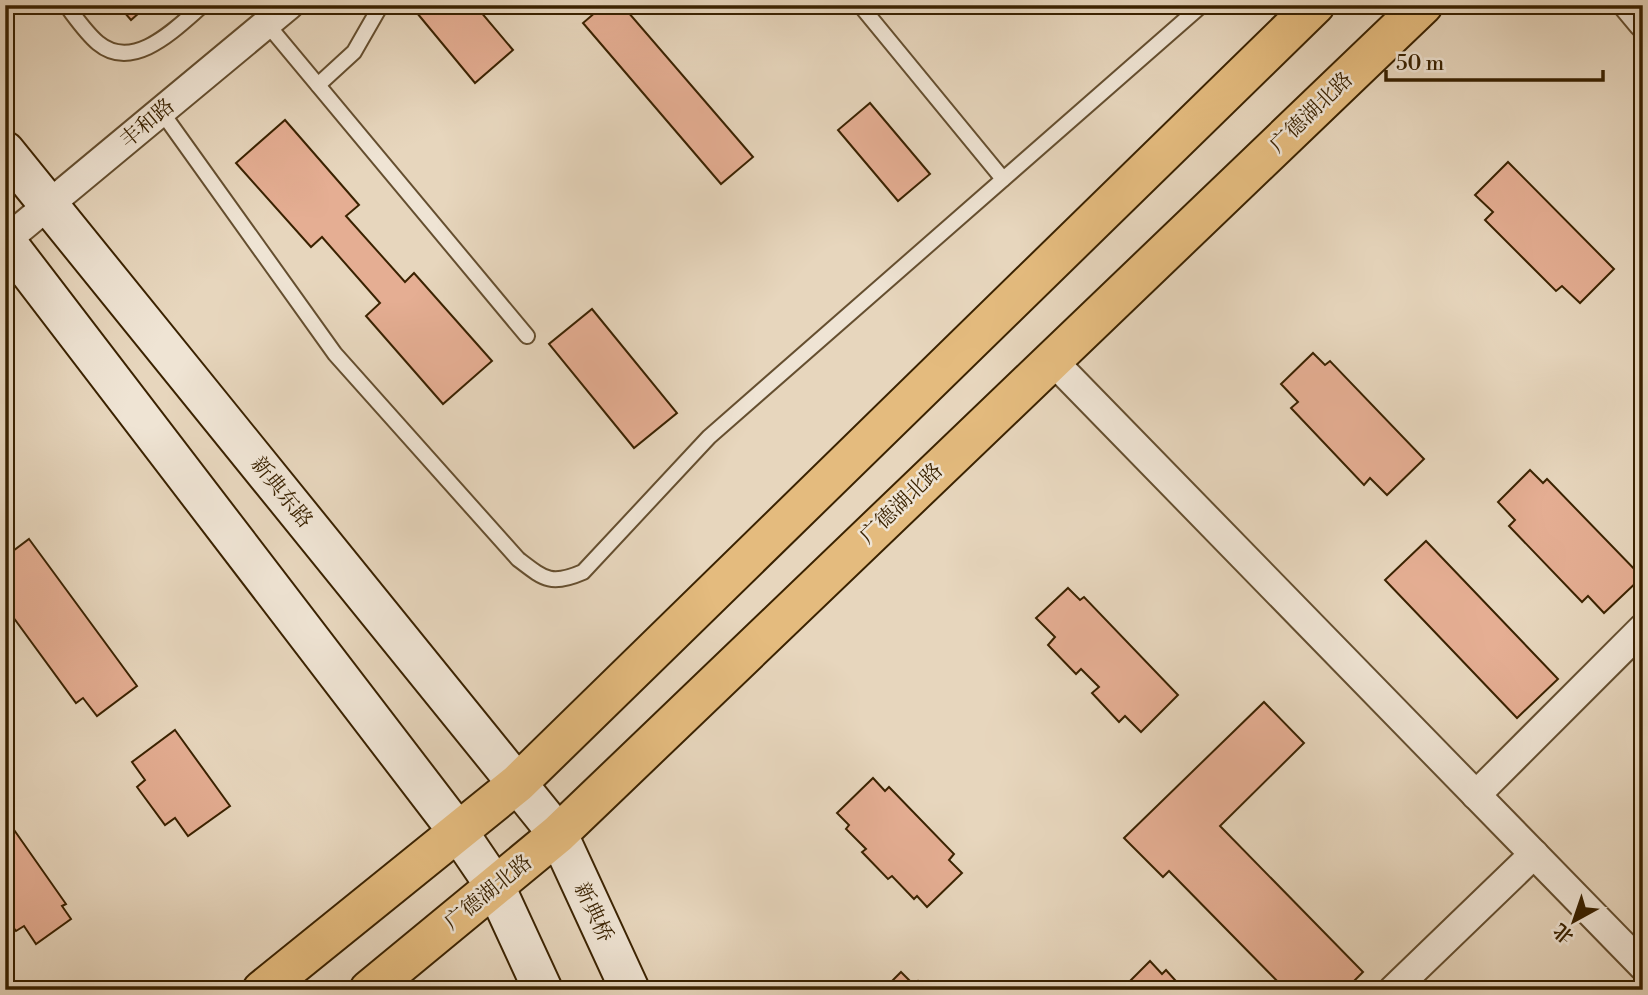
<svg xmlns="http://www.w3.org/2000/svg" width="1648" height="995" viewBox="0 0 1648 995" font-family="'Libre Bodoni','Noto Serif SC',serif">
	<style>
		.building { fill: #e5ae93; stroke: #3a2201; stroke-width: 2 }
		.lines { fill: none; stroke-linecap: round; stroke-linejoin: round }
		.lane-casing { stroke: #654f30; stroke-width: 18 }
		.street-casing { stroke: #654f30; stroke-width: 32 }
		.secondary-casing { stroke: #3a2201; stroke-width: 42 }
		.primary-casing { stroke: #3a2201; stroke-width: 42 }
		.lane { stroke: #efe4d4; stroke-width: 14 }
		.street { stroke: #efe4d4; stroke-width: 28 }
		.secondary { stroke: #efe4d4; stroke-width: 38 }
		.primary { stroke: #e4bb7e; stroke-width: 38 }
		.labels { text-anchor: middle; stroke-width: 5; stroke-linejoin: round; paint-order: stroke }
		.street-label { font-size: 21px; fill: #3a2201; stroke: #efe4d4 }
	</style>
	<rect width="100%" height="100%" fill="#e7d6bd"/>
	<filter id="stains"><feTurbulence type="fractalNoise" baseFrequency=".00286" numOctaves="4"/><feColorMatrix values="0 0 0 0 .2 0 0 0 0 .09 0 0 0 0 .02 0 0 0 .5 -.17"/></filter>
	<radialGradient id="worn" r=".72"><stop offset=".6" stop-color="#630" stop-opacity="0"/><stop offset="1" stop-color="#630" stop-opacity=".3"/></radialGradient>
	<g class="building">
		<polygon points="118,5 148,5 131,20"/>
		<polygon points="426,5 475,5 513,50 475,83 417,13"/>
		<polygon points="604,5 622,5 753,157 721,184 583,23"/>
		<polygon points="870,103 930,174 898,201 838,130"/>
		<polygon points="285,120 359,205 346,216 405,282 414,273 492,361 443,404 366,316 380,303 322,237 311,247 236,163"/>
		<polygon points="1508,162 1614,269 1580,303 1562,286 1556,291 1485,220 1493,212 1475,195"/>
		<polygon points="592,309 677,413 634,448 549,344"/>
		<polygon points="1313,353 1325,365 1330,361 1424,459 1387,495 1370,478 1364,485 1291,408 1298,402 1281,384"/>
		<polygon points="1530,470 1543,483 1547,479 1642,577 1604,613 1588,596 1582,602 1509,526 1515,520 1498,502"/>
		<polygon points="29,539 137,686 97,716 83,698 76,703 5,606 5,557"/>
		<polygon points="1426,541 1558,679 1517,718 1385,580"/>
		<polygon points="1068,588 1080,600 1084,597 1178,695 1141,732 1125,716 1119,722 1092,693 1099,687 1081,669 1076,674 1048,645 1055,637 1036,618"/>
		<polygon points="1264,702 1304,743 1220,826 1363,972 1345,990 1286,990 1169,871 1163,877 1124,838"/>
		<polygon points="175,730 230,806 188,836 175,818 165,825 137,787 145,780 132,762"/>
		<polygon points="873,778 885,791 889,787 954,854 949,860 962,873 927,907 917,896 914,899 892,876 888,879 862,852 866,849 846,829 849,825 837,813"/>
		<polygon points="12,827 66,904 62,906 71,919 36,944 24,926 16,931 5,916 5,830"/>
		<polygon points="1150,961 1162,974 1166,970 1184,990 1121,990"/>
		<polygon points="901,972 914,985 918,981 926,990 883,990"/>
	</g>
	<g class="lines">
		<defs>
			<g id="lane">
				<path d="M66,5C76,18 86,33 98,43C134,73 177,27 203,5"/>
				<polyline points="860,5 1003,179"/>
				<polyline points="267,24 527,336"/>
				<polyline points="318,85 354,52 381,5"/>
				<path d="M161,111L335,354L518,559C544,579 551,586 583,572L709,437L1202,5"/>
			</g>
			<g id="street">
				<polyline points="1628,5 1643,23"/>
				<polyline points="5,241 289,5"/>
				<polyline points="1051,359 1643,966"/>
				<polyline points="1476,795 1643,628"/>
				<polyline points="1393,990 1534,854"/>
			</g>
			<g id="secondary">
				<polyline points="5,151 558,834 630,990"/>
				<polyline points="5,240 459,833 495,886 543,990"/>
			</g>
			<g id="primary">
				<polyline points="262,990 518,783 1315,5"/>
				<polyline points="369,990 558,834 1423,5"/>
			</g>
		</defs>
		<use href="#lane" class="lane-casing"/>
		<use href="#street" class="street-casing"/>
		<use href="#secondary" class="secondary-casing"/>
		<use href="#primary" class="primary-casing"/>
		<use href="#lane" class="lane"/>
		<use href="#street" class="street"/>
		<use href="#secondary" class="secondary"/>
		<use href="#primary" class="primary"/>
	</g>
	<g class="labels">
		<g class="street-label">
			<text transform="translate(1311 112) rotate(-44)" y="7">广德湖北路</text>
			<text transform="translate(147 123) rotate(-40)" y="7">丰和路</text>
			<text transform="translate(282 492) rotate(51)" y="7">新典东路</text>
			<text transform="translate(901 503) rotate(-44)" y="7">广德湖北路</text>
			<text transform="translate(488 892) rotate(-39)" y="7">广德湖北路</text>
			<text transform="translate(594 912) rotate(65)" y="7">新典桥</text>
		</g>
	</g>
	<rect width="1648" height="995" fill="none" stroke="#e7d6bd" stroke-width="28"/>
	<rect x="7" y="7" width="1634" height="981" fill="none" stroke="#3a2201" stroke-width="3.5"/>
	<rect x="14" y="14" width="1620" height="967" fill="none" stroke="#3a2201" stroke-width="2"/>
	<g transform="translate(1574 921) rotate(220)" stroke="#efe4d4" stroke-width="5" paint-order="stroke">
	<path d="M0-5L12 26L0 18L-12 26Z" fill="#3a2201"/>
	<text y="-10" font-size="19" font-weight="bold" text-anchor="middle" fill="#3a2201">北</text>
	</g>
	<path d="M1386 70v10h217v-10" fill="none" stroke="#3a2201" stroke-width="3.5"/>
	<text x="1396" y="70" font-size="21" fill="#3a2201" stroke="#efe4d4" stroke-width="5" paint-order="stroke">50 m</text>
	<rect width="100%" height="100%" filter="url(#stains)"/>
	<rect width="100%" height="100%" fill="url(#worn)"/>
</svg>
